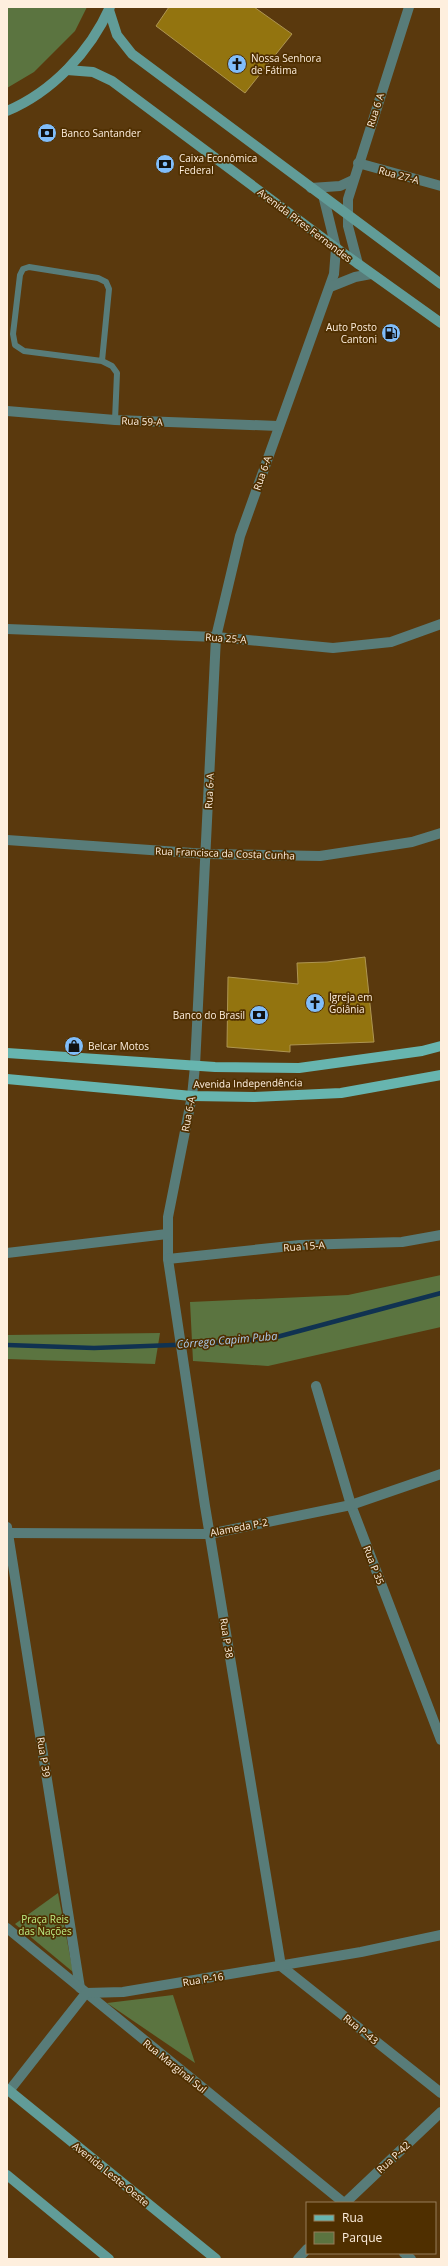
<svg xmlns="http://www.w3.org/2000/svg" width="448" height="2266" viewBox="0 0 448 2266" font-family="'Open Sans',sans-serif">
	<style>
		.green { fill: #5b7440 }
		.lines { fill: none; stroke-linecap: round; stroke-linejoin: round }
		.stream { stroke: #103251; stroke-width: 4.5 }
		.building { fill: #93740f; stroke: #ae9552 }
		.service { stroke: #587c79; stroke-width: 6 }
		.minor { stroke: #587c79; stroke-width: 10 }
		.tertiary { stroke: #587c79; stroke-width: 10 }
		.secondary { stroke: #619c98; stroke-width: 10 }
		.primary { stroke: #67b5af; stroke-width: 10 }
		.labels { text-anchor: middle; stroke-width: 3.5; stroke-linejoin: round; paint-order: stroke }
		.poi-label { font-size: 10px; fill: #feefde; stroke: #4f2f00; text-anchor: start }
		.street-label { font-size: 10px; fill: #feefde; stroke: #4f2f00 }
		.park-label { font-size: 10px; fill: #bdee85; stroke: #4f2f00 }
		.water-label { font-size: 11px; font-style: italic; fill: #adcdee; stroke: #4f2f00 }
	</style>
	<rect width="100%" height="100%" fill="#5a390d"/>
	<g class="green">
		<polygon points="7,7 87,7 75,31 34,72 7,88"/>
		<polygon points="441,1275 441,1327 268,1366 193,1361 190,1302 348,1295"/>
		<polygon points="160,1333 155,1364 7,1359 7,1335"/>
		<polygon points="58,1893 73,1972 15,1924"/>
		<polygon points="173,1995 195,2063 107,2003"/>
	</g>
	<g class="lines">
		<polyline class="stream" points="7,1345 94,1348 200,1344 273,1338 441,1293"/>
	</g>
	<g class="building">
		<polygon points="169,7 254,7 292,34 245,93 156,26"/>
		<polygon points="365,957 374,1042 290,1045 290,1052 227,1047 228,977 298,984 297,963 327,962"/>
	</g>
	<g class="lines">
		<polyline class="service" points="102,361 109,289 106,282 98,278 29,267 23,269 20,275 13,334 15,345 24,351 102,361 112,366 117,373 115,420"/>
		<g class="minor">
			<polyline points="358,163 441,186"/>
			<polyline points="311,188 340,186 353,180"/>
			<polyline points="324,199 336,248 334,274 240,536 216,637 195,1066 192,1096 168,1217 168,1259 205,1506 281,1966 441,2093"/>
			<polyline points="358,264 348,226 348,199 409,7"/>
			<polyline points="330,287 355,277 371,274"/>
			<polyline points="7,411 115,420 278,426"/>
			<polyline points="7,629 216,637 333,648 391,642 441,624"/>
			<polyline points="7,840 207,854 320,856 412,842 441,833"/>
			<polyline points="7,1253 167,1234"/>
			<polyline points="168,1259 300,1245 402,1242 441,1235"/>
			<polyline points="316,1386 351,1505 441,1740"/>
			<polyline points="7,1527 80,1988"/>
			<polyline points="7,1928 344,2203"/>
			<polyline points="9,2091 86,1993 123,1992 361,1952 441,1935"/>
			<polyline points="345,2203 441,2112"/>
			<polyline points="404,2253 411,2259"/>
			<polyline points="298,2259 307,2249"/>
		</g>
		<polyline class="tertiary" points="7,1533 209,1534 351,1505 441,1474"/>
		<g class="secondary">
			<polyline points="109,10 117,35 132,54 441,284"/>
			<polyline points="67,70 93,72 112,81 336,248 441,323"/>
			<path d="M7,111C52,92 90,52 110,7"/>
			<polyline points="7,2089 216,2259"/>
			<polyline points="7,2175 109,2259"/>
		</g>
		<g class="primary">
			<polyline points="7,1053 215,1067 299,1068 422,1051 441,1046"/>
			<polyline points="7,1079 192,1096 254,1097 341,1093 441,1075"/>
		</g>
	</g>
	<defs>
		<symbol id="church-disc" viewBox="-11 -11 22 22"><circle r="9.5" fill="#80bdfa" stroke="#4f2f00"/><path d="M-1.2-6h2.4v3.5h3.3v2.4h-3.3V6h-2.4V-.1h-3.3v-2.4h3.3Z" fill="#111"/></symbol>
		<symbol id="bank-disc" viewBox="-11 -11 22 22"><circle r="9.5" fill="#80bdfa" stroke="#4f2f00"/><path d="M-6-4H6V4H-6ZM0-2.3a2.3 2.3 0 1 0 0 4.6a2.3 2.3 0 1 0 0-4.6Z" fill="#111"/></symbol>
		<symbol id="fuel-disc" viewBox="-11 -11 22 22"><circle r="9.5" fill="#80bdfa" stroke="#4f2f00"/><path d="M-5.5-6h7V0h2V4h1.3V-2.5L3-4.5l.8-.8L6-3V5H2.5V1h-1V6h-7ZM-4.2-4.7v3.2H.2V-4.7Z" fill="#111"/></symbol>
		<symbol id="shop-disc" viewBox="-11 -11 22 22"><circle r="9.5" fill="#80bdfa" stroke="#4f2f00"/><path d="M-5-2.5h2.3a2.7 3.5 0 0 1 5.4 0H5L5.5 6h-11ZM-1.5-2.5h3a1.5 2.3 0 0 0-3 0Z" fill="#111"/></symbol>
	</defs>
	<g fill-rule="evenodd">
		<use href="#church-disc" x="226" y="53" width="22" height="22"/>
		<use href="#bank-disc" x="36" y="122" width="22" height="22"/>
		<use href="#bank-disc" x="154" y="153" width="22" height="22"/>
		<use href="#fuel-disc" x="380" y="322" width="22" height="22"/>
		<use href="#church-disc" x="304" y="992" width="22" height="22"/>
		<use href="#bank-disc" x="248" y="1004" width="22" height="22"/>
		<use href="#shop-disc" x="63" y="1035" width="22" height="22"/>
	</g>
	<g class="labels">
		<g class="poi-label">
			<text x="251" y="62">Nossa Senhora<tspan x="251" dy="12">de Fátima</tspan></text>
			<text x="61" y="137">Banco Santander</text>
			<text x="179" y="162">Caixa Econômica<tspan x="179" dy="12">Federal</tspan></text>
			<text x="377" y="331" text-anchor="end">Auto Posto<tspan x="377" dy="12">Cantoni</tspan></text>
			<text x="329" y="1001">Igreja em<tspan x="329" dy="12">Goiânia</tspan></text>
			<text x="245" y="1019" text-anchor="end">Banco do Brasil</text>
			<text x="88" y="1050">Belcar Motos</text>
		</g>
		<g class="street-label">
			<text transform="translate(375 110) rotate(-72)" y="4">Rua 6 A</text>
			<text transform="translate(399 175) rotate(15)" y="4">Rua 27-A</text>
			<text transform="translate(305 225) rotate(37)" y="4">Avenida Pires Fernandes</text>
			<text transform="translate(142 421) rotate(2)" y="4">Rua 59-A</text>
			<text transform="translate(262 473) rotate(-71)" y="4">Rua 6-A</text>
			<text transform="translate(226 638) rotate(4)" y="4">Rua 25-A</text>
			<text transform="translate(209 791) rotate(-87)" y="4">Rua 6-A</text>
			<text transform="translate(225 853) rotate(2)" y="4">Rua Francisca da Costa Cunha</text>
			<text transform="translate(248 1083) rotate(-1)" y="4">Avenida Independência</text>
			<text transform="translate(188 1114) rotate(-79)" y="4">Rua 6-A</text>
			<text transform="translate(304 1246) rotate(-4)" y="4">Rua 15-A</text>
			<text transform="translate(239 1527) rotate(-11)" y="4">Alameda P-2</text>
			<text transform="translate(374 1565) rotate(69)" y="4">Rua P 35</text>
			<text transform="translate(227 1638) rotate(81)" y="4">Rua P 38</text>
			<text transform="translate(44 1757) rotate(81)" y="4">Rua P 39</text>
			<text transform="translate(203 1979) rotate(-9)" y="4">Rua P-16</text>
			<text transform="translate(361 2029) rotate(39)" y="4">Rua P-43</text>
			<text transform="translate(175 2066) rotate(39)" y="4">Rua Marginal Sul</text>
			<text transform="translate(393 2157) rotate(-43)" y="4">Rua P-42</text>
			<text transform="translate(111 2174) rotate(39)" y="4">Avenida Leste-Oeste</text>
		</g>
		<g class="park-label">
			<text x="45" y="1923">Praça Reis<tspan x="45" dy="12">das Nações</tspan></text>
		</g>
		<g class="water-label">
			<text transform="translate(227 1340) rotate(-5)" y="4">Córrego Capim Puba</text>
		</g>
	</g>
	<rect width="448" height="2266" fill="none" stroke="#feefde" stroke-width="16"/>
	<rect x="306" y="2202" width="130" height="52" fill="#4f2f00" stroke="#957c59"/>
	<rect x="314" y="2215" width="20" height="6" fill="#67b5af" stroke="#957c59"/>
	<text x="342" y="2222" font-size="12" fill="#feefde">Rua</text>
	<rect x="314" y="2232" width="20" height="12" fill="#5b7440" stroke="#957c59"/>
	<text x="342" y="2242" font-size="12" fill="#feefde">Parque</text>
</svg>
